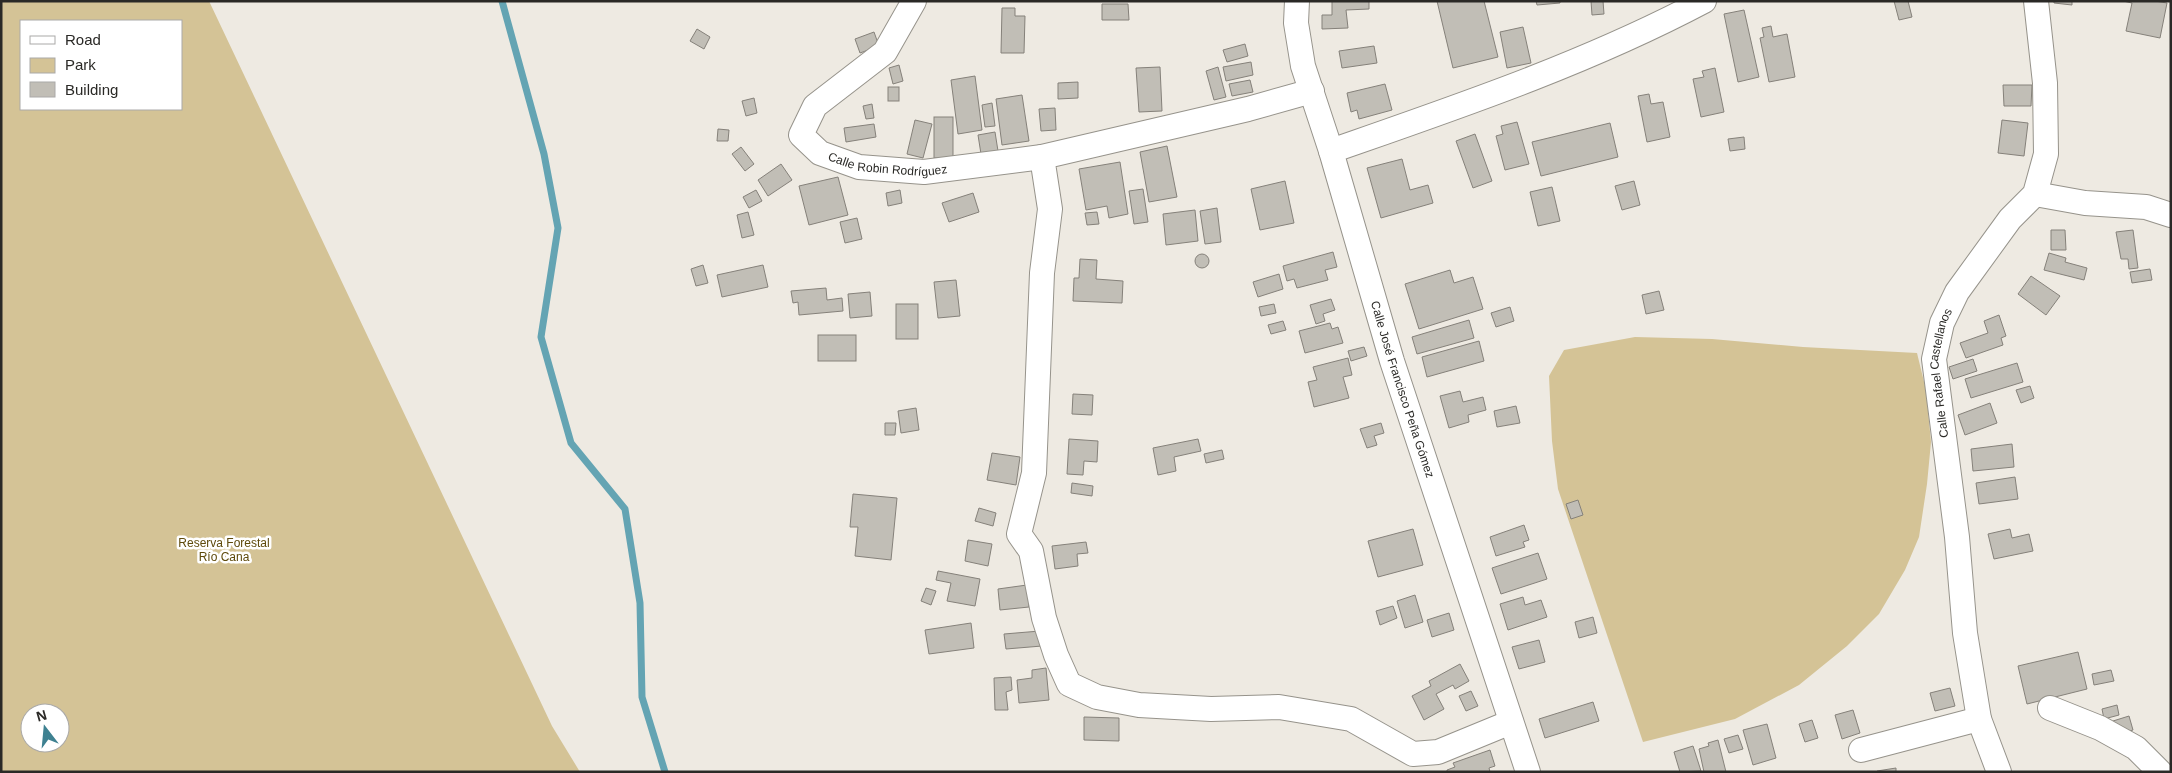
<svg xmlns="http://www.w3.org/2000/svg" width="2172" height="773" viewBox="0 0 2172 773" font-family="Arial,sans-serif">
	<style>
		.green { fill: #d4c396; fill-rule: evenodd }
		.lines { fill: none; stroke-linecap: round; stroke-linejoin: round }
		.stream { stroke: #64a4b3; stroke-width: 7 }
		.building { fill: #c1beb6; stroke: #85817a }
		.minor-casing { stroke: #96938b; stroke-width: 26 }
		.minor { stroke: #fff; stroke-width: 24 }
		.labels { text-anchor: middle; stroke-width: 5; stroke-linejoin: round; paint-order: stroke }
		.street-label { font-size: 12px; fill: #2a2926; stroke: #fff }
		.park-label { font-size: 12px; fill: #5e4a0c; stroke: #fff }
	</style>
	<rect width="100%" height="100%" fill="#eeeae2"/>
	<g class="green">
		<path d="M1,1H209L552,726L580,772H1ZM21,21H181V109H21ZM30,713H60V743H30Z"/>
		<polygon points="1635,337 1712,339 1803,347 1917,353 1926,390 1931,442 1927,484 1919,537 1905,570 1879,614 1847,646 1799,685 1735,719 1643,742 1558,489 1552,441 1549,376 1564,350"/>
	</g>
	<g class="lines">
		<polyline class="stream" points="502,1 544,154 558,228 541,337 571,443 625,509 640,603 642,697 665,772"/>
	</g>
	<g class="building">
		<polygon points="1332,1 1369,1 1369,9 1346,10 1348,28 1322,29 1322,15 1332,15"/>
		<polygon points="1437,1 1484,1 1498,57 1453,68"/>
		<polygon points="1536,1 1560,1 1560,3 1537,5"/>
		<polygon points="1591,1 1603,1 1604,14 1592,15"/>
		<polygon points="1894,1 1908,1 1912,17 1899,20"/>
		<polygon points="2054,1 2072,1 2072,5 2054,3"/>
		<polygon points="2155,1 2167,3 2160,38 2126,31 2132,3 2123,1"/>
		<polygon points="1102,4 1128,4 1129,20 1102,20"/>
		<polygon points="1002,8 1015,8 1015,16 1025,16 1024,53 1001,53"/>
		<polygon points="1744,10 1759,77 1738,82 1724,14"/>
		<polygon points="1771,26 1773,37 1787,34 1795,77 1769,82 1760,38 1764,37 1762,28"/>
		<polygon points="1523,27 1531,63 1507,68 1500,32"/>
		<polygon points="697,29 710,37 704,49 690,41"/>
		<polygon points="874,32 879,46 860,53 855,39"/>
		<polygon points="1245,44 1248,56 1227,62 1223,50"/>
		<polygon points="1374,46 1377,63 1342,68 1339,51"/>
		<polygon points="1251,62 1253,75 1226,81 1223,67"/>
		<polygon points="899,65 903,81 893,84 889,68"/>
		<polygon points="1160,67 1162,111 1139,112 1136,68"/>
		<polygon points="1218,67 1226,97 1214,100 1206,71"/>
		<polygon points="1715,68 1724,112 1701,117 1693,79 1704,77 1702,71"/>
		<polygon points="975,76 982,130 958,134 951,80"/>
		<polygon points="1250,80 1253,92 1232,96 1229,84"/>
		<polygon points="1078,82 1078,98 1058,99 1058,83"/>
		<polygon points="1385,84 1392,110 1359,119 1357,110 1351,112 1347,93"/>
		<polygon points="2003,85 2032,85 2031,106 2004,106"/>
		<rect x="888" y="87" width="11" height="14"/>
		<polygon points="1649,94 1651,104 1663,102 1670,137 1647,142 1638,96"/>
		<polygon points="1022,95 1029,141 1002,145 996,99"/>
		<polygon points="754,98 757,113 746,116 742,101"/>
		<polygon points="992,103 995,126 985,127 982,105"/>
		<polygon points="872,104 874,118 866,119 863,106"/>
		<polygon points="1055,108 1056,130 1041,131 1039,109"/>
		<rect x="934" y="117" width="19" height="41"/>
		<polygon points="915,120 932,124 923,158 907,154"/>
		<polygon points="2002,120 2028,123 2024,156 1998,153"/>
		<polygon points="1517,122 1529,164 1505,170 1496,136 1503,134 1501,126"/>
		<polygon points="1610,123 1618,157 1541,176 1532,142"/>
		<polygon points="874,124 876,137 846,142 844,128"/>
		<polygon points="718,129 729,130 728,141 717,141"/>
		<polygon points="995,132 998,151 981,154 978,135"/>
		<polygon points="1475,134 1492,181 1473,188 1456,141"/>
		<polygon points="1744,137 1745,149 1730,151 1728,139"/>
		<polygon points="1167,146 1177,197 1149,202 1140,152"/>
		<polygon points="741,147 754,164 745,171 732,154"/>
		<polygon points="1402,159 1410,190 1428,185 1433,203 1381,218 1367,168"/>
		<polygon points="1120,162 1128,214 1109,218 1107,206 1086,210 1079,169"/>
		<polygon points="781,164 792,180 768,196 758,180"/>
		<polygon points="838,177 848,215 809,225 799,186"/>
		<polygon points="1285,181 1294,223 1260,230 1251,189"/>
		<polygon points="1634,181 1640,205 1622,210 1615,186"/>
		<polygon points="1552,187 1560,221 1538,226 1530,192"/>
		<polygon points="1143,189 1148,222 1134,224 1129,191"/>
		<polygon points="756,190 762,201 749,208 743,197"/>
		<polygon points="900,190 902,203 888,206 886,193"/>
		<polygon points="973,193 979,212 949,222 942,203"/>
		<polygon points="1217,208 1221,242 1205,244 1200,211"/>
		<polygon points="1195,210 1198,241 1166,245 1163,214"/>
		<polygon points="748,212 754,235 742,238 737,215"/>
		<polygon points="1097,212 1099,224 1087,225 1085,213"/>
		<polygon points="857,218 862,239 845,243 840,222"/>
		<polygon points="2051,230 2065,230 2066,250 2051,250"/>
		<polygon points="2133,230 2138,268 2129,269 2128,259 2121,259 2116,232"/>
		<polygon points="1333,252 1337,267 1325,270 1328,280 1297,288 1294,279 1287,281 1283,266"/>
		<polygon points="2049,253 2066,258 2065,262 2087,268 2084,280 2044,270"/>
		<circle cx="1202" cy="261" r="7"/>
		<polygon points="1080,259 1097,260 1096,279 1123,281 1122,303 1073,301 1074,278 1079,278"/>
		<polygon points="703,265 708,283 696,286 691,269"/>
		<polygon points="763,265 768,287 722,297 717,275"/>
		<polygon points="2150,269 2152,280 2132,283 2130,272"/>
		<polygon points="1450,270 1454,283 1473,277 1483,309 1419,329 1405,284"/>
		<polygon points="1279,274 1283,289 1258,297 1253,282"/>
		<polygon points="2031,276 2060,296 2046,315 2018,294"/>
		<polygon points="956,280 960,316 938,318 934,282"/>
		<polygon points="826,288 827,300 842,298 843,311 799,315 798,302 793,303 791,291"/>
		<polygon points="1659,291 1664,310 1646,314 1642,295"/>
		<polygon points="870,292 872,316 850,318 848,294"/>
		<polygon points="1331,299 1335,310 1323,314 1325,321 1316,324 1310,305"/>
		<rect x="896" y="304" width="22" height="35"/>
		<polygon points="1274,304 1276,313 1261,316 1259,307"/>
		<polygon points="1510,307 1514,321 1496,327 1491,313"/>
		<polygon points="1999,315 2006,336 2001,338 2003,345 1966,358 1960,343 1988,333 1984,321"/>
		<polygon points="1469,320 1474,338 1417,354 1412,337"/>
		<polygon points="1283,321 1286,330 1271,334 1268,325"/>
		<polygon points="1330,323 1332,329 1338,327 1343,343 1305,353 1299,331"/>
		<rect x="818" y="335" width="38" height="26"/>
		<polygon points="1479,341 1484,361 1427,377 1422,357"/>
		<polygon points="1364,347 1367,356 1351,361 1348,351"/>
		<polygon points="1348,358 1352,375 1343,377 1349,398 1314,407 1308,382 1317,380 1313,367"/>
		<polygon points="1973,359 1977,371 1953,379 1949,367"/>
		<polygon points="2017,363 2023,382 1971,398 1965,379"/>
		<polygon points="2030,386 2034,398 2021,403 2016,390"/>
		<polygon points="1460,391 1463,402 1483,397 1486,410 1468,415 1469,422 1449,428 1440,396"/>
		<polygon points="1073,394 1093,395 1092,415 1072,414"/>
		<polygon points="1990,403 1997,423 1965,435 1958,415"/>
		<polygon points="1516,406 1520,423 1497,427 1494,411"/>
		<polygon points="916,408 919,430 901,433 898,411"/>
		<polygon points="885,423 896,423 895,435 885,435"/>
		<polygon points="1381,423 1384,433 1374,436 1377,445 1367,448 1360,429"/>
		<polygon points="1069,439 1098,441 1097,462 1084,461 1083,475 1067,474"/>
		<polygon points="1198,439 1201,451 1174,457 1176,471 1158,475 1153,448"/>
		<polygon points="2012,444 2014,467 1973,471 1971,449"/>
		<polygon points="1222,450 1224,459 1206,463 1204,454"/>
		<polygon points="992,453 1020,457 1016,485 987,480"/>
		<polygon points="2015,477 2018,499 1979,504 1976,483"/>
		<polygon points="1072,483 1093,486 1092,496 1071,493"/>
		<polygon points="853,494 897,498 891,560 855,556 858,527 850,527"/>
		<polygon points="1578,500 1583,515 1571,519 1566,504"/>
		<polygon points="979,508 996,513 993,526 975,521"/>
		<polygon points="1524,525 1529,540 1523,542 1525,547 1496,556 1490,537"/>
		<polygon points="1413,529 1423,565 1378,577 1368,541"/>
		<polygon points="2010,529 2012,538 2029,534 2033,551 1994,559 1988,534"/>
		<polygon points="968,540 992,544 988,566 965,561"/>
		<polygon points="1086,542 1088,553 1077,554 1078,566 1055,569 1052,546"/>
		<polygon points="1538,553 1547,579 1501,594 1492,568"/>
		<polygon points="938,571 980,579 975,606 947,601 951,583 936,580"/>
		<polygon points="1027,585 1029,607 1000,610 998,589"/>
		<polygon points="926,588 936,591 931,605 921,601"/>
		<polygon points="1415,595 1423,622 1405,628 1397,601"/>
		<polygon points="1523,597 1525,605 1541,600 1547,617 1508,630 1500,604"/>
		<polygon points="1393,606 1397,618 1380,625 1376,611"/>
		<polygon points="1449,613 1454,630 1432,637 1427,620"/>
		<polygon points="1593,617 1597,633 1579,638 1575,622"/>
		<polygon points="971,623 974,648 929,654 925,630"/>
		<polygon points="1040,631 1042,646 1006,649 1004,634"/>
		<polygon points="1539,640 1545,662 1519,669 1512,647"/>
		<polygon points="2078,652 2087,689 2027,704 2018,666"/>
		<polygon points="1460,664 1469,681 1455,689 1453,685 1436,694 1444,709 1424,720 1412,696 1431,686 1429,681"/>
		<polygon points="1046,668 1049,700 1019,703 1017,680 1032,678 1032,670"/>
		<polygon points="2111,670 2114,681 2094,685 2092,674"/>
		<polygon points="1011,677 1012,690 1006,692 1008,710 995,710 994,678"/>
		<polygon points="1950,688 1955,706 1935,711 1930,693"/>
		<polygon points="1471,691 1478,706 1466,711 1459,696"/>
		<polygon points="1593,702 1599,721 1545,738 1539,719"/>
		<polygon points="2117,705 2119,715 2104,719 2102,709"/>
		<polygon points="1853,710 1860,733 1842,739 1835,715"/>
		<polygon points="2129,716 2133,730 2117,735 2113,721"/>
		<polygon points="1084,717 1119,718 1119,741 1084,740"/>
		<polygon points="1812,720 1818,738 1805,742 1799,724"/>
		<polygon points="1767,724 1776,758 1753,765 1743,730"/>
		<polygon points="1738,735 1743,749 1729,753 1724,739"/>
		<polygon points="1718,740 1726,772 1704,772 1699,749 1709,746 1708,743"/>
		<polygon points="1693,746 1701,771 1680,772 1674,752"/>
		<polygon points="1490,750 1495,766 1489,768 1490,772 1447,772 1447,770 1455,767 1453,763"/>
		<polygon points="1896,768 1896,772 1877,772 1877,771"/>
	</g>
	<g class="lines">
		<defs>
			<g id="minor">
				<path id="s1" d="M914,1L885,52L815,106L801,135L820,153L859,167L924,172L1042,157"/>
				<path id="s2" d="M1297,1L1296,23L1303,66L1331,151L1392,361L1528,772"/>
				<polyline points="1312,91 1248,109 1042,157 1050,209 1042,273 1034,473 1019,534 1031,551 1044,618 1056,655 1069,684 1097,697 1139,705 1211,709 1279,707 1351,719 1413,754 1438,752 1511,722"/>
				<path d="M1331,151C1457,107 1585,64 1704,1"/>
				<polyline points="2035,194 2085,203 2146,207 2171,215"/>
				<polyline points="2050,708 2100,728 2136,748 2160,772"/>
				<polyline points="1861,750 1979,719"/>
				<path id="s3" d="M1999,772L1979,719L1965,633L1957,537L1934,359L1942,323L1957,292L2010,219L2035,194L2046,154L2045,83L2036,1"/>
			</g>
		</defs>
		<use href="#minor" class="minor-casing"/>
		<use href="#minor" class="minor"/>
	</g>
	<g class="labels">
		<g class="street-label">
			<text dy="4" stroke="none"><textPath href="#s1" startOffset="275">Calle Robin Rodríguez</textPath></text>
			<text dy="4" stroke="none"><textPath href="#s3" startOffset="406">Calle Rafael Castellanos</textPath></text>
			<text dy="4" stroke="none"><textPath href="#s2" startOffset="404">Calle José Francisco Peña Gómez</textPath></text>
		</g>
		<g class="park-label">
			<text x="224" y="547">Reserva Forestal<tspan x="224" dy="14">Río Cana</tspan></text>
		</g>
	</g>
	<rect width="2172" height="773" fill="none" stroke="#2a2926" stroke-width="5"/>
	<rect x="20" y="20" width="162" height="90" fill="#ffffff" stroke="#aaa9a8"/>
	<rect x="30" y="36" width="25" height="8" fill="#ffffff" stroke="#aaa9a8"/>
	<text x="65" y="45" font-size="15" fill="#2a2926">Road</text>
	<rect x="30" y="58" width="25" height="15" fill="#d4c396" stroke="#aaa9a8"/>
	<text x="65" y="70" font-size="15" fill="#2a2926">Park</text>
	<rect x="30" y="82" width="25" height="15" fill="#c1beb6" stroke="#aaa9a8"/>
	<text x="65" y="95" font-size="15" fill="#2a2926">Building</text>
	<g transform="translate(45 728) rotate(344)"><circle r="24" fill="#ffffff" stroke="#aaa9a8"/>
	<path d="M0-4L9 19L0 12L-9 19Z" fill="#3e8191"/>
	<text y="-8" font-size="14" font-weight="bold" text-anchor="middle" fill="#2a2926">N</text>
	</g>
</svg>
